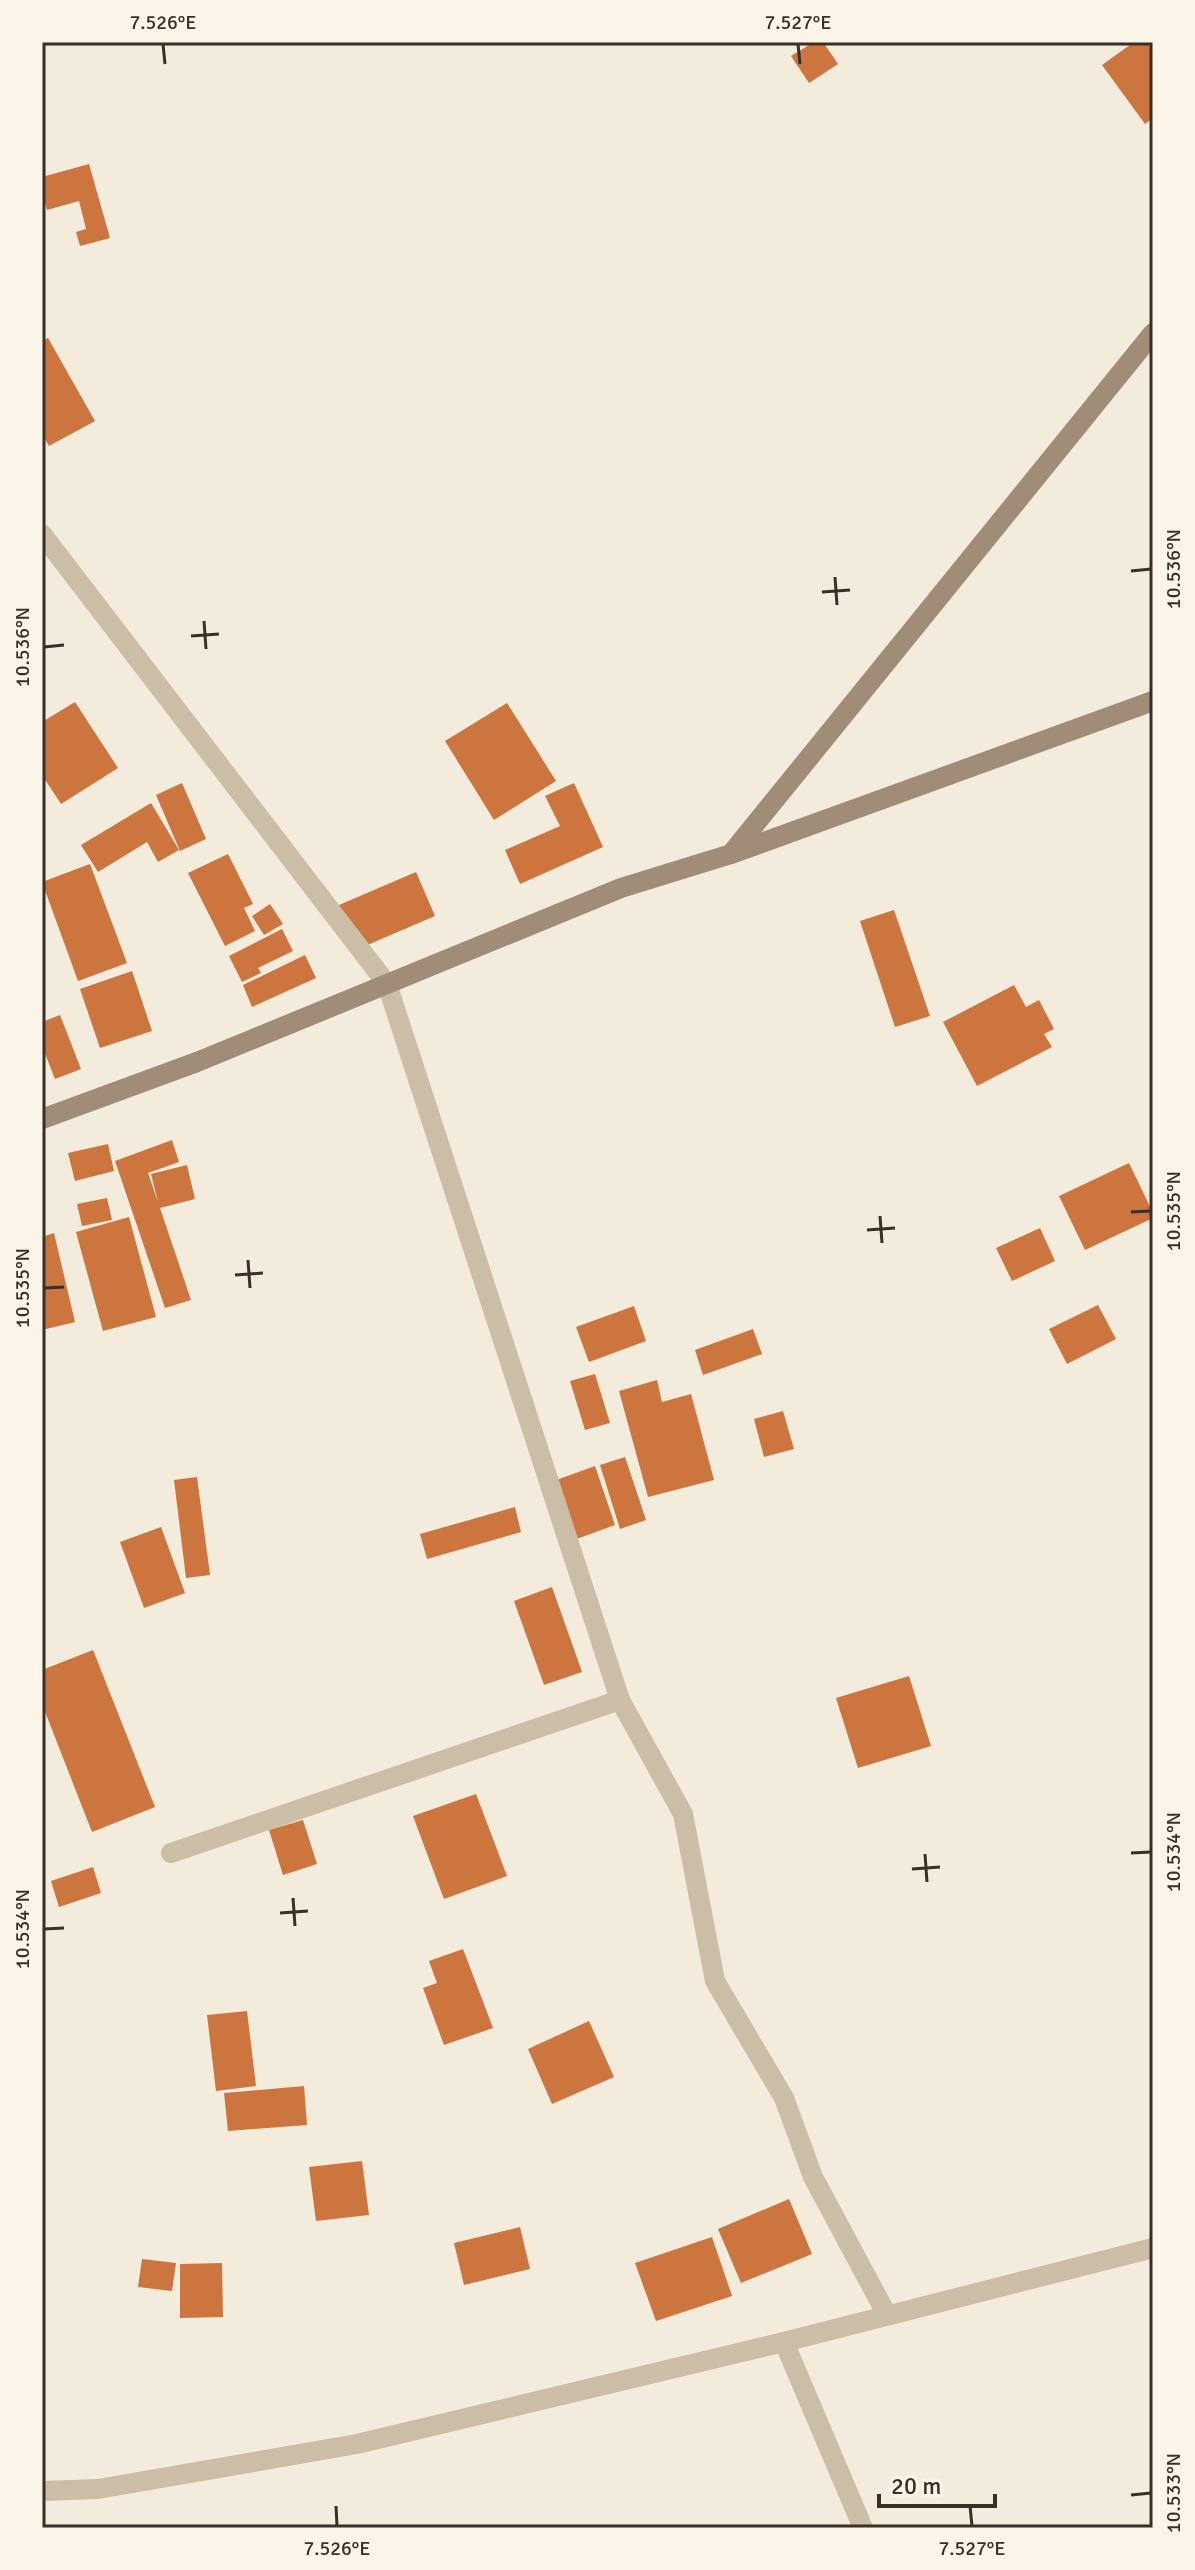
<svg xmlns="http://www.w3.org/2000/svg" width="1195" height="2570" viewBox="0 0 1195 2570" font-family="Signika,sans-serif">
	<style>
		.building { fill: #cd753f }
		.lines { fill: none; stroke-linecap: round; stroke-linejoin: round }
		.street { stroke: #ccbda6; stroke-width: 20 }
		.secondary { stroke: #a08c77; stroke-width: 20 }
		.ticks { fill: none; stroke: #382f28; stroke-width: 3 }
		.neatline { fill: none; stroke: #382f28; stroke-width: 3 }
		.ticks-label { font-size: 20px; text-anchor: middle; fill: #382f28 }
	</style>
	<rect width="100%" height="100%" fill="#f3ebdb"/>
	<g class="building">
		<polygon points="814,42 823,42 838,64 809,83 791,56"/>
		<polygon points="1134,42 1148,42 1153,49 1153,118 1145,124 1102,65"/>
		<polygon points="89,164 110,238 80,246 76,232 86,229 79,201 47,210 42,192 42,177"/>
		<polygon points="48,338 95,421 49,446 42,434 42,341"/>
		<polygon points="75,702 118,768 61,804 42,775 42,722"/>
		<polygon points="507,703 556,781 494,820 445,741"/>
		<polygon points="182,783 206,839 180,851 156,795"/>
		<polygon points="574,783 603,847 520,884 505,850 560,826 545,796"/>
		<polygon points="151,803 179,850 158,862 147,842 98,872 81,845"/>
		<polygon points="228,854 253,904 244,908 255,931 225,946 188,873"/>
		<polygon points="90,864 127,963 78,981 42,882"/>
		<polygon points="416,872 435,916 351,952 332,908"/>
		<polygon points="270,904 283,924 264,935 252,916"/>
		<polygon points="894,910 930,1016 895,1027 860,921"/>
		<polygon points="282,929 293,951 258,968 261,973 242,982 229,956"/>
		<polygon points="305,955 316,978 252,1007 243,985"/>
		<polygon points="132,971 152,1031 100,1048 80,989"/>
		<polygon points="1014,985 1026,1007 1039,1000 1054,1029 1044,1034 1052,1047 977,1086 943,1022"/>
		<polygon points="60,1015 81,1069 55,1079 42,1046 42,1022"/>
		<polygon points="172,1140 179,1162 148,1173 158,1202 151,1174 187,1165 195,1199 160,1208 191,1300 165,1308 115,1161"/>
		<polygon points="108,1144 114,1171 75,1181 68,1153"/>
		<polygon points="1129,1163 1153,1213 1153,1218 1085,1250 1059,1196"/>
		<polygon points="107,1198 112,1220 82,1226 77,1204"/>
		<polygon points="129,1217 156,1317 103,1331 76,1232"/>
		<polygon points="1040,1228 1055,1261 1012,1281 996,1248"/>
		<polygon points="54,1233 75,1322 42,1330 42,1237"/>
		<polygon points="1098,1305 1116,1339 1067,1364 1049,1329"/>
		<polygon points="634,1306 646,1341 589,1362 576,1327"/>
		<polygon points="753,1329 762,1354 703,1375 695,1350"/>
		<polygon points="595,1374 610,1423 585,1430 570,1381"/>
		<polygon points="657,1380 662,1402 691,1394 714,1480 648,1497 619,1391"/>
		<polygon points="783,1411 794,1449 764,1457 754,1419"/>
		<polygon points="625,1457 646,1520 620,1529 600,1465"/>
		<polygon points="595,1466 615,1525 571,1541 551,1482"/>
		<polygon points="197,1477 210,1575 186,1578 174,1480"/>
		<polygon points="515,1507 521,1532 427,1559 420,1534"/>
		<polygon points="161,1527 185,1593 144,1608 120,1542"/>
		<polygon points="552,1587 582,1672 544,1685 514,1601"/>
		<polygon points="93,1650 155,1807 92,1832 42,1704 42,1670"/>
		<polygon points="909,1676 931,1746 858,1768 836,1698"/>
		<polygon points="476,1794 507,1876 444,1899 413,1816"/>
		<polygon points="303,1820 317,1864 283,1875 269,1830"/>
		<polygon points="93,1867 101,1893 59,1907 51,1881"/>
		<polygon points="463,1949 493,2028 444,2045 423,1988 437,1983 429,1961"/>
		<polygon points="247,2011 256,2086 216,2091 207,2015"/>
		<polygon points="589,2021 614,2077 552,2104 528,2049"/>
		<polygon points="304,2086 307,2125 228,2131 224,2093"/>
		<polygon points="362,2161 369,2215 316,2221 309,2167"/>
		<polygon points="789,2199 812,2254 741,2283 718,2229"/>
		<polygon points="520,2227 530,2269 464,2285 454,2243"/>
		<polygon points="712,2237 732,2296 656,2321 635,2263"/>
		<polygon points="142,2259 176,2263 172,2291 138,2287"/>
		<polygon points="222,2263 223,2317 180,2318 180,2264"/>
	</g>
	<g class="lines">
		<g class="street">
			<polyline points="42,534 387,984 620,1700 683,1814 715,1981 784,2098 813,2177 887,2315"/>
			<polyline points="171,1853 620,1700"/>
			<polyline points="784,2342 863,2528"/>
			<polyline points="42,2491 98,2489 357,2444 784,2342 1153,2248"/>
		</g>
		<g class="secondary">
			<polyline points="731,854 1153,333"/>
			<polyline points="42,1119 197,1062 621,888 731,854 1153,701"/>
		</g>
	</g>
	<path class="ticks" d="M163,44L165,64M798,44L800,64M1131,571L1151,569M835,577L837,605M822,592L850,590M204,621L206,649M191,636L219,634M44,647L64,645M1131,1212L1151,1211M880,1216L882,1243M867,1230L895,1228M248,1260L250,1288M235,1275L263,1273M44,1288L64,1287M1131,1853L1151,1852M925,1854L927,1882M912,1869L940,1867M293,1898L295,1926M280,1913L308,1911M44,1929L64,1928M1131,2495L1151,2493M336,2506L337,2526M970,2506L972,2526"/>
	<rect width="1195" height="2570" fill="none" stroke="#fbf5e8" stroke-width="88"/>
	<path d="M879 2494v12h116v-12" fill="none" stroke="#382f28" stroke-width="4"/>
	<text x="891" y="2494" font-size="24" fill="#382f28" stroke="#fbf5e8" stroke-width="6" paint-order="stroke">20 m</text>
	<rect x="44" y="44" width="1107" height="2482" class="neatline"/>
	<g class="ticks-label">
		<text x="163" y="29">7.526°E</text>
		<text x="798" y="29">7.527°E</text>
		<text transform="translate(1173 569) rotate(-90)" y="7">10.536°N</text>
		<text transform="translate(22 647) rotate(-90)" y="7">10.536°N</text>
		<text transform="translate(1173 1211) rotate(-90)" y="7">10.535°N</text>
		<text transform="translate(22 1288) rotate(-90)" y="7">10.535°N</text>
		<text transform="translate(1173 1852) rotate(-90)" y="7">10.534°N</text>
		<text transform="translate(22 1929) rotate(-90)" y="7">10.534°N</text>
		<text transform="translate(1173 2493) rotate(-90)" y="7">10.533°N</text>
		<text x="337" y="2555">7.526°E</text>
		<text x="972" y="2555">7.527°E</text>
	</g>
</svg>
